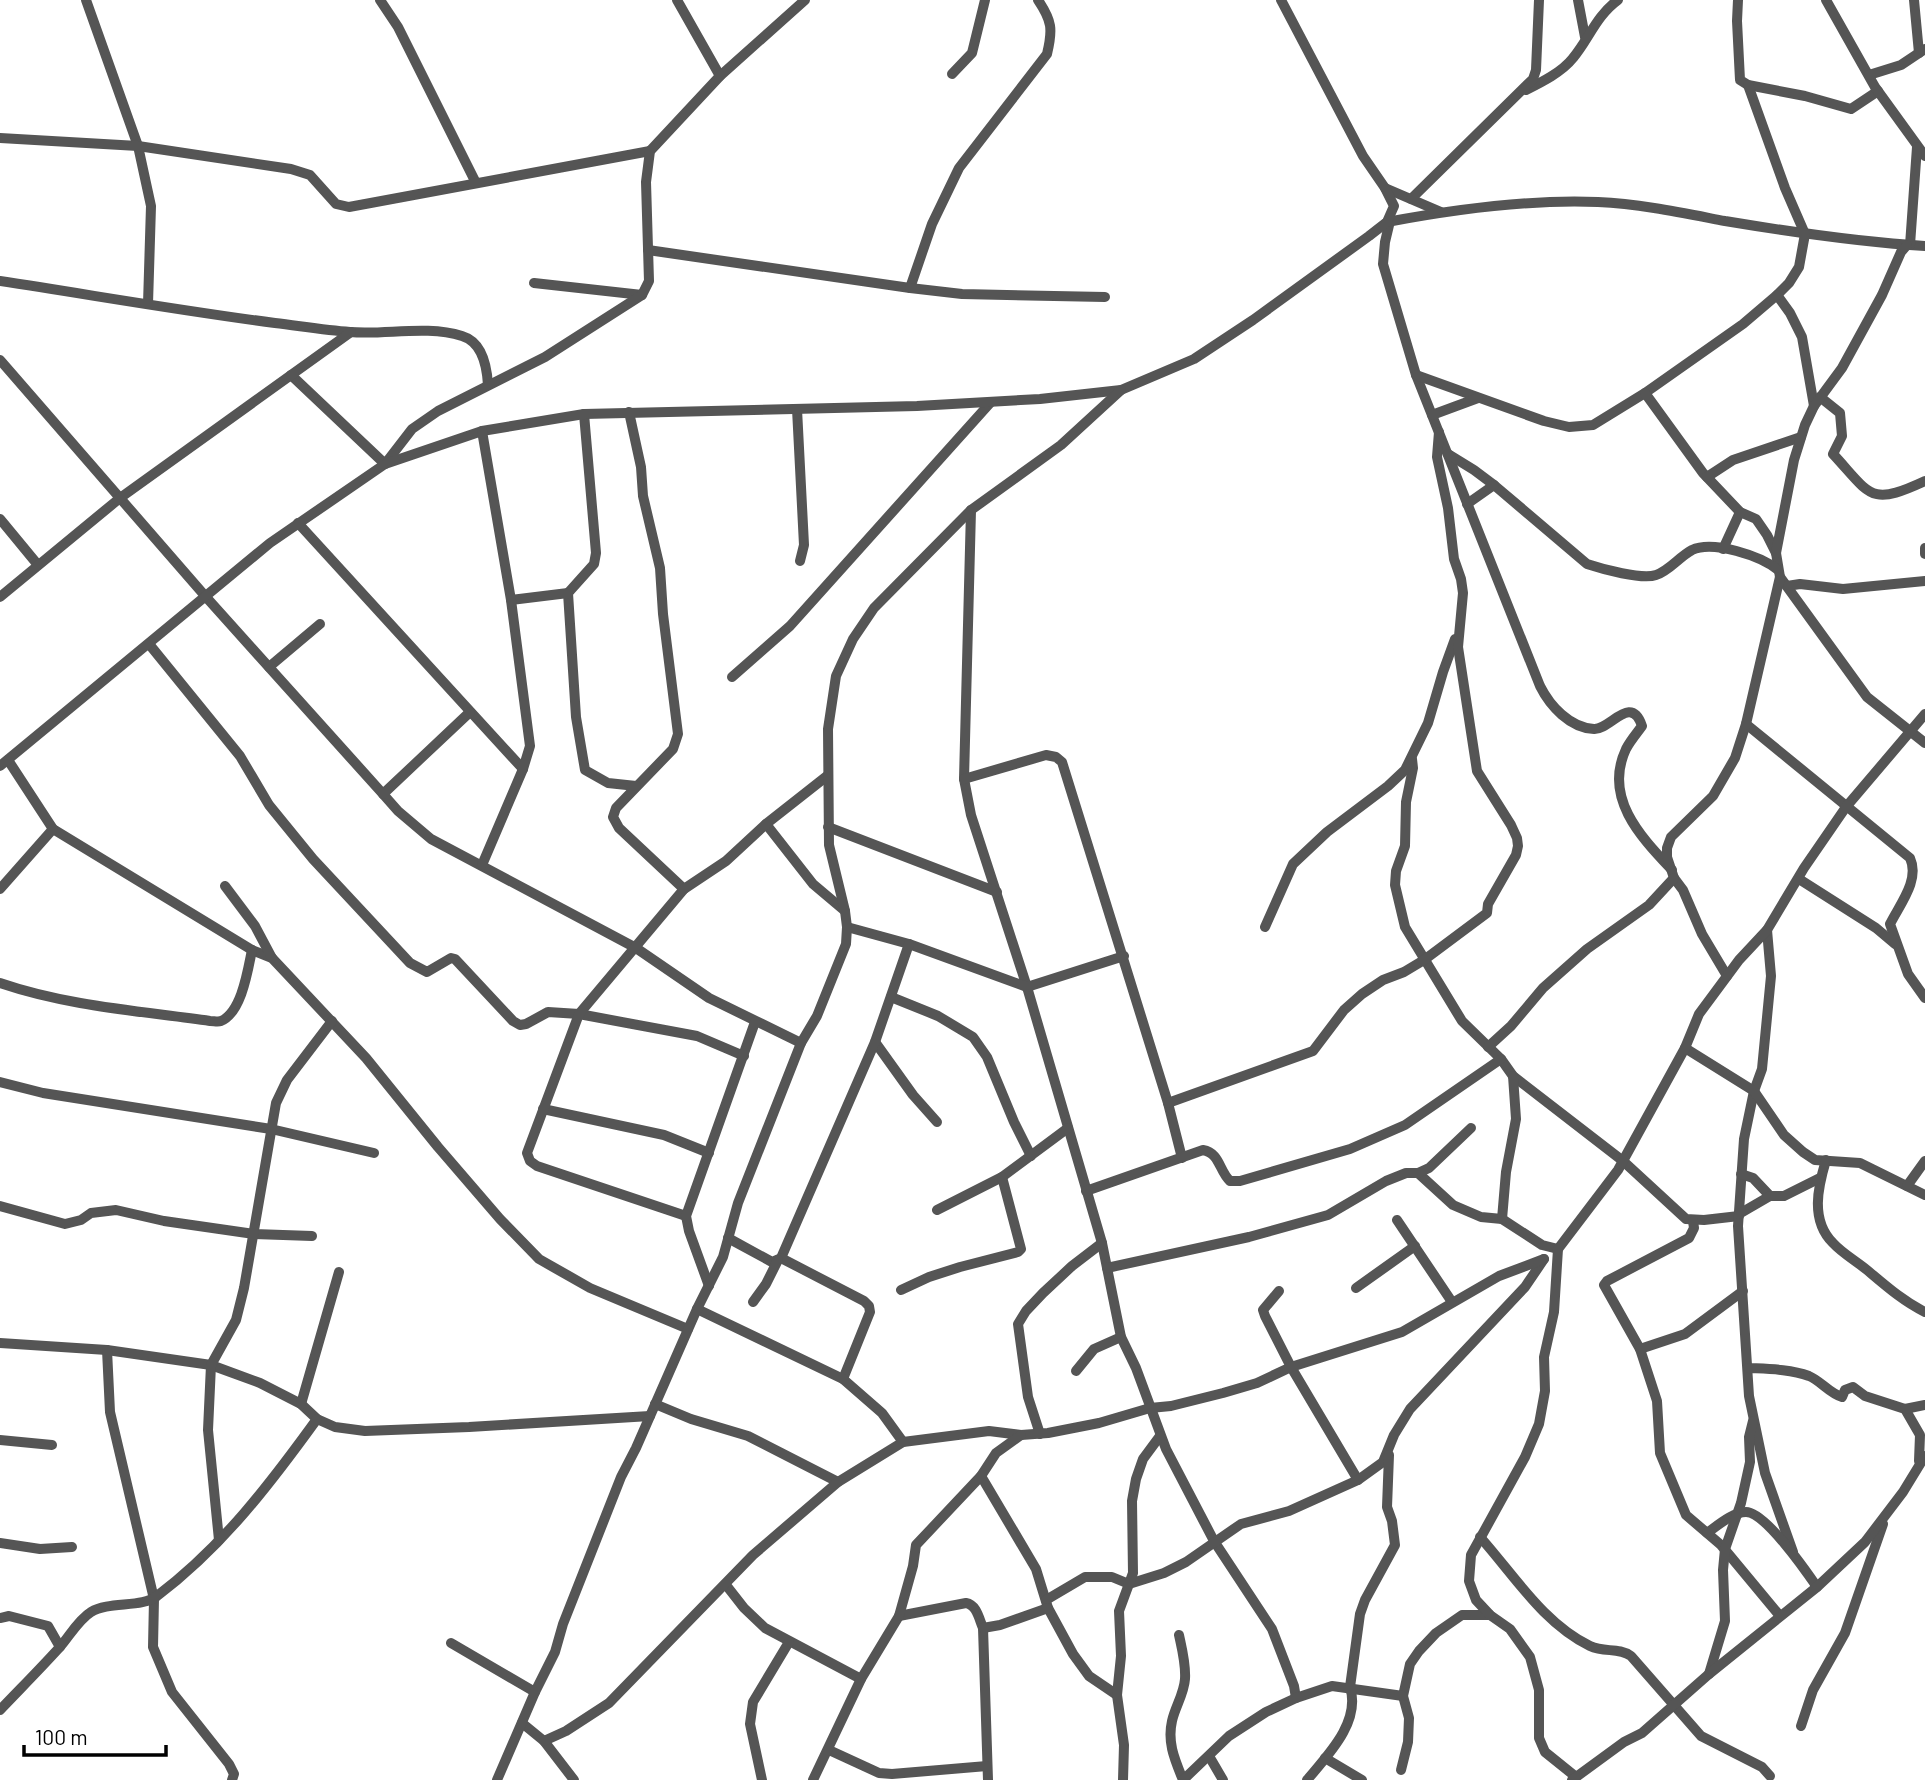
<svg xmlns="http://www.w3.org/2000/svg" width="1925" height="1780" viewBox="0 0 1925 1780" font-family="Barlow,sans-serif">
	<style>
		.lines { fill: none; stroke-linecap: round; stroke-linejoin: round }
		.minor { stroke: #555; stroke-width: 10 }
	</style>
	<rect width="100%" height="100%" fill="#fff"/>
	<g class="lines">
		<g class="minor">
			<polyline points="86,0 138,146 151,206 148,304"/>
			<polyline points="380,0 398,27 476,183"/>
			<polyline points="677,0 720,76"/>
			<polyline points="1578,0 1585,37"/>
			<polyline points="1738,0 1737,21 1740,80 1748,85 1805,96 1851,109 1878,91"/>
			<polyline points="1826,0 1875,87 1925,156"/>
			<polyline points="1914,0 1919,53"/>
			<polyline points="952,74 972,53 985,0"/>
			<polyline points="1869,75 1901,65 1925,49"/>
			<path d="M1526,90C1542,82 1562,72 1573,58C1589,39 1596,16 1618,0"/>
			<polyline points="0,138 138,146 291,169 310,175 336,204 349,207 650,151"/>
			<polyline points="1385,188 1441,212"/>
			<polyline points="1411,199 1533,79 1536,70 1539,0"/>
			<path d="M1390,221L1385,242L1383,264L1416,375L1540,686C1550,706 1570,728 1594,729C1610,730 1631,693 1642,726C1637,733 1630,741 1626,749C1603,798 1641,837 1672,870"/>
			<path d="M1387,222C1456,209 1528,199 1598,202C1641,204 1683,213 1725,221C1791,232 1858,242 1925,246"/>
			<polyline points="1910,245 1917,147"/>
			<path d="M648,250L910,288L932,224L959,168L1047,54C1053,29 1052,21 1038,0"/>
			<path d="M0,281C92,295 183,311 275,323C300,326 325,330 350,332C386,335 427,325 462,336C482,342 487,367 488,385"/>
			<polyline points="534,283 642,295"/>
			<polyline points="910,288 962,294 1105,297"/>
			<polyline points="1777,295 1790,313 1802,337 1814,406"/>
			<polyline points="0,360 206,597 383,794 398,811 431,839 636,948 709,998 801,1043"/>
			<polyline points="291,375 385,464 412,429 438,411 545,357 642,295 649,281 646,182 650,151 720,76 805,0"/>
			<polyline points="1416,375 1544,421 1569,427 1593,425 1645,393 1743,324 1777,295 1789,283 1799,267 1805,234 1785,188 1748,85"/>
			<polyline points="1645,393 1703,473 1740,512 1756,519 1767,535 1776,553 1780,577 1867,697 1925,743"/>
			<path d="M1820,397L1840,413L1842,436L1833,454C1871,495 1869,507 1925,481"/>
			<polyline points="797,409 804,545 800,561"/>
			<polyline points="629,412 641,467 643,496 660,568 663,614 678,734 673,749 616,808 613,817 619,828 684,889"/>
			<polyline points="584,414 596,553 594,564 568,593 576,717 585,770 608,783 636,786"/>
			<polyline points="1432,415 1478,398"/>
			<path d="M1448,454L1474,470L1494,485L1587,564C1602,569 1642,580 1656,575C1669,571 1679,557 1692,550C1713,540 1761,556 1778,570"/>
			<polyline points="1707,477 1733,460 1801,437"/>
			<polyline points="1467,504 1494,485"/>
			<polyline points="971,510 964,779 971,815 1027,987 1102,1243 1121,1337 1136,1368 1166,1449 1214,1541 1272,1629 1294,1686 1296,1698"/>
			<polyline points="0,519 38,565"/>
			<polyline points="298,523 523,769"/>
			<polyline points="1925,548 1925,554"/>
			<polyline points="1723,549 1740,512"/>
			<polyline points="1776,553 1794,460 1805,425 1814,406 1842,368 1882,295 1901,252 1907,245"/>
			<polyline points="1787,586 1800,584 1843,589 1925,581"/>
			<polyline points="0,597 120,498 351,332"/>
			<polyline points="511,600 568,593"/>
			<polyline points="149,644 240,756 269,805 313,859 410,963 427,972 451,958 455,959 513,1021 520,1025 526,1024 548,1012 579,1014 697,1036 744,1056"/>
			<polyline points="269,667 320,624"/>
			<polyline points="732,677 790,626 991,402"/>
			<path d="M1746,724L1910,858C1920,880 1900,904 1890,924L1908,974L1925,998"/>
			<polyline points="1412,759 1413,768 1406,802 1405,846 1396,871 1395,885 1405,927 1462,1021 1501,1059 1513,1076 1623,1161 1686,1219 1704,1220 1739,1216"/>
			<polyline points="8,760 53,829 252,950 272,958 366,1058 438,1147 500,1219 539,1259 590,1288 688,1329"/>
			<polyline points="0,766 270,543 385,464 482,431 584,414 917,406 1040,399 1121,390 1194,359 1253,320 1369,236 1387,222 1394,206 1385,188 1363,156 1281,0"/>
			<polyline points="964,779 1046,755 1056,757 1062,762 1168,1103 1182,1158"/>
			<polyline points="383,794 470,712"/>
			<polyline points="766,824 813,884 845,911"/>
			<polyline points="828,827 997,892"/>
			<polyline points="482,865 523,769 530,746 511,600 482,431"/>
			<polyline points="1799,879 1876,928 1895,944"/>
			<polyline points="225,886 255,926 272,958"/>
			<polyline points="0,889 53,829"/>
			<polyline points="847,927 909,944 1027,987 1124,956"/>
			<polyline points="1265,927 1293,864 1327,832 1388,786 1405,770 1428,723 1443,672 1455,639"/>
			<polyline points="1767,930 1771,976 1762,1069 1754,1091 1744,1139 1738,1226 1749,1396 1765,1473 1793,1552"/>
			<polyline points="1727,976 1702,934 1683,890 1674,878 1667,857 1667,848 1671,837 1713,796 1735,758 1746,724 1780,577"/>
			<path d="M0,983C67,1006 140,1011 210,1021C214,1021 218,1022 221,1021C242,1012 248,969 252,950"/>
			<polyline points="891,997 938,1016 973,1037 987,1057 1014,1122 1031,1156"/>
			<polyline points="875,1042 913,1095 937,1122"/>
			<polyline points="1488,1047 1511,1026 1543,988 1587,949 1649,905 1674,878"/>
			<polyline points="1685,1048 1754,1091 1784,1135 1803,1152 1815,1160 1860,1163 1925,1195"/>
			<polyline points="0,1082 43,1093 271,1129 374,1153"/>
			<polyline points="1168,1103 1313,1051 1344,1010 1362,994 1383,980 1404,972 1424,960 1487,913 1488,904 1516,855 1518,846 1517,838 1511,825 1477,771 1458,647 1463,593 1461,579 1454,559 1448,508 1437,457 1439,432"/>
			<polyline points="543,1109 664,1135 709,1153"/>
			<path d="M1826,1160C1818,1187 1810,1220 1833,1243C1842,1253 1856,1261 1867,1270C1886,1286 1903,1301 1925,1312"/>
			<polyline points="1418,1173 1453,1205 1481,1217 1502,1219 1542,1245 1558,1249"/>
			<polyline points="1741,1174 1753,1178 1770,1196"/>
			<polyline points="1907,1186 1925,1161"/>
			<path d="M1086,1191L1203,1150C1220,1153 1219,1171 1230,1181H1240L1350,1149L1405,1125L1501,1059"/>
			<polyline points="0,1206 65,1224 81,1220 91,1213 116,1210 164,1221 254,1234 312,1236"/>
			<polyline points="937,1210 1002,1177 1068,1128"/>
			<polyline points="1739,1214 1770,1196 1784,1196 1820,1178"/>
			<polyline points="686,1216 537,1166 530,1161 527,1153 579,1014 684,889 726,861 766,824 827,776"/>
			<polyline points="1502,1219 1506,1172 1516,1119 1513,1076"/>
			<polyline points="1397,1220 1452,1302"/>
			<polyline points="1693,1221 1694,1228 1689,1238 1607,1281 1604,1285 1640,1349 1657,1401 1660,1453 1686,1515 1721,1545 1780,1616"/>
			<polyline points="728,1238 772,1262 781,1258 875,1042 909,944"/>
			<polyline points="781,1258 864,1301 869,1306 870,1312 843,1379"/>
			<polyline points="1107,1268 1249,1237 1328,1215 1386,1181 1406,1173 1418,1173 1429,1168 1471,1128"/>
			<polyline points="709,1286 689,1231 686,1216 755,1022"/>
			<polyline points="1356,1288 1415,1246"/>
			<polyline points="901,1290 929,1277 960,1267 1018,1252 1021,1249 1002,1177"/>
			<polyline points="1279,1291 1263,1310 1265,1316 1291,1367 1358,1480"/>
			<polyline points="753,1302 766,1284 778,1260"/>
			<polyline points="697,1309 843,1379 882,1413 903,1442"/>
			<polyline points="0,1343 107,1350 211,1365 260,1383 301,1404 317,1419 335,1427 365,1431 469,1427 650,1416"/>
			<polyline points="1640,1349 1685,1334 1743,1291"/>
			<polyline points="107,1350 110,1412 154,1599 153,1647 172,1692 229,1764 234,1774 232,1780"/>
			<path d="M1748,1368C1768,1369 1790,1369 1809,1376C1821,1381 1829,1393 1842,1397L1845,1390L1853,1387L1865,1396L1905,1409L1920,1435L1919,1461"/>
			<polyline points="1076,1371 1094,1349 1121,1337"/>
			<polyline points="301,1404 339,1272"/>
			<polyline points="655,1404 691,1419 748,1436 838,1482"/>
			<polyline points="1905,1409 1925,1405"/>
			<polyline points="1040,1434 1028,1397 1018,1324 1026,1311 1043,1293 1072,1266 1102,1243"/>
			<polyline points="0,1440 52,1445"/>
			<polyline points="981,1476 1036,1569 1048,1608 1073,1654 1089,1676 1117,1695"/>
			<path d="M1707,1533C1717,1526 1733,1512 1746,1512C1765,1512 1806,1571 1817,1587"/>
			<path d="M1480,1537C1514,1575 1543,1623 1590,1646C1605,1653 1618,1647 1631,1656L1701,1736L1762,1767L1770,1776"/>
			<polyline points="219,1540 208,1430 211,1365 236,1320 244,1288 276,1103 287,1080 332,1021"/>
			<polyline points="0,1543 40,1549 72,1547"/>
			<polyline points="726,1585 744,1608 765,1628 861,1679"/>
			<polyline points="1046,1600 1085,1577 1112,1577 1129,1584 1164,1573 1186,1562 1241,1524 1289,1511 1358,1480 1383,1462 1394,1435 1410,1409 1525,1287 1544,1259"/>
			<path d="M899,1616L966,1603C977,1605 979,1619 983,1628L988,1780"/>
			<polyline points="0,1618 9,1616 48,1626 60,1647"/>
			<polyline points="983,1628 1000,1625 1048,1608"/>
			<path d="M1179,1635C1182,1649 1186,1664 1185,1679C1184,1694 1175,1707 1172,1721C1167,1743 1175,1760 1183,1780"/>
			<polyline points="451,1643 535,1692"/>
			<polyline points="1709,1674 1725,1621 1723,1570 1725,1549 1741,1503 1750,1462 1749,1437 1753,1421"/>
			<path d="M0,1710C20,1689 40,1669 59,1648C69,1637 78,1620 91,1612C109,1601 142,1608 157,1596C222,1547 270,1484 317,1419"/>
			<polyline points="522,1723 544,1741 574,1780"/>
			<polyline points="1801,1726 1813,1690 1845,1633 1883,1524"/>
			<polyline points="544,1741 566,1731 609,1703 753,1555 838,1482 903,1442 989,1431 1021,1435 1048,1433 1099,1423 1150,1408 1171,1406 1223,1393 1257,1383 1291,1367 1402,1332 1499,1276 1544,1259"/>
			<polyline points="829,1750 879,1773 892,1774 987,1766"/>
			<polyline points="1209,1756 1223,1780"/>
			<polyline points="1325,1758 1362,1780"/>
			<polyline points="1401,1770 1408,1742 1409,1718 1403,1696 1410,1664 1419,1651 1436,1633 1462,1615 1490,1615"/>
			<polyline points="1576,1777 1545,1752 1539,1738 1539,1690 1530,1657 1510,1629 1490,1615 1476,1600 1469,1581 1471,1555 1525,1457 1539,1424 1545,1391 1544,1357 1554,1312 1558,1249 1618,1170 1685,1048 1699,1014 1739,960 1767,930 1804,868 1846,807 1925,714"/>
			<polyline points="497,1780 535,1692 555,1652 563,1624 621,1477 636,1448 697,1309 723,1257 738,1203 801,1043 817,1016 846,944 847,927 845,911 829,845 828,729 836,676 853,639 874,608 971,510 1061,445 1121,390"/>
			<polyline points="762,1780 750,1724 753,1702 789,1642"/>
			<polyline points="813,1780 861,1679 899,1616 913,1566 916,1545 981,1476 996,1453 1021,1435"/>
			<polyline points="1123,1780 1124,1745 1117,1695 1121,1656 1119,1611 1133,1573 1132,1501 1136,1479 1143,1459 1160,1436"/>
			<polyline points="1183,1780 1229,1736 1266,1712 1296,1698 1332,1686 1403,1696"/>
			<path d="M1307,1780C1328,1755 1361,1722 1350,1687L1360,1614L1365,1600L1395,1545L1392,1521L1387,1507L1389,1455"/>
			<polyline points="1572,1780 1624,1742 1642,1733 1709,1674 1817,1587 1865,1542 1903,1492 1925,1456"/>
		</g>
	</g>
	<path d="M24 1745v10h142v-10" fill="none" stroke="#000000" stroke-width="3.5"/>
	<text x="35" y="1745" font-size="21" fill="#000000" stroke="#ffffff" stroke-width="5" paint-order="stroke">100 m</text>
</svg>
